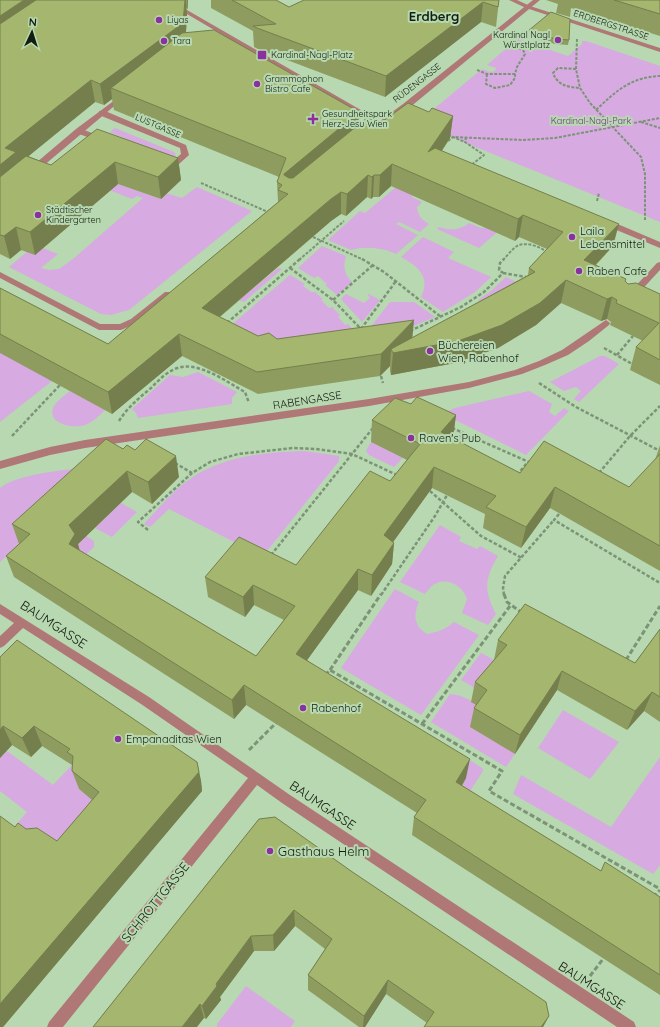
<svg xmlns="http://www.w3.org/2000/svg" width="660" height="1027" viewBox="0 0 660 1027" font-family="Quicksand,sans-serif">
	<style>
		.green { fill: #d7aae1 }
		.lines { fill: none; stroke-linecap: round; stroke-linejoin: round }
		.path-far2 { stroke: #7b9476; stroke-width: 2; stroke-dasharray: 3 1.5; stroke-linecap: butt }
		.path-far1 { stroke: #7b9476; stroke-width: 2.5; stroke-dasharray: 3.5 2; stroke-linecap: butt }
		.path { stroke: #7b9476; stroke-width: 3; stroke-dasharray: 5 2.5; stroke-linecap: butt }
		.service { fill: #af7776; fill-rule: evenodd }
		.minor { fill: #af7776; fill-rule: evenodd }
		.tertiary { fill: #af7776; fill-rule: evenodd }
		.wall { fill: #8e9d5f; fill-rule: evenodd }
		.shaded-wall { fill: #747f4d }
		.building { fill: #a5b66e; stroke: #747f4d }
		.poi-dot { fill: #8a319d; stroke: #b8d8b1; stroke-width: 1.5 }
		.labels { text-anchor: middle; stroke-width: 4; stroke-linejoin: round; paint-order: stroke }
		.far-poi-label { font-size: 9px; fill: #121e10; stroke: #b8d8b1; text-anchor: start }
		.far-street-label { font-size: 9px; fill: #121e10; stroke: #b8d8b1 }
		.far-park-label { font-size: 9px; fill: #6e347b; stroke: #b8d8b1 }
		.poi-label { font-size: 11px; fill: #121e10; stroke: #b8d8b1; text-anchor: start }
		.street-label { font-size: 11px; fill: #121e10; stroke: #b8d8b1 }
		.far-district-label { font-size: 13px; font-weight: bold; fill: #121e10; stroke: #b8d8b1 }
		.near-street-label { font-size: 13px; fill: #121e10; stroke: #b8d8b1 }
		.near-poi-label { font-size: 13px; fill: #121e10; stroke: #b8d8b1; text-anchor: start }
	</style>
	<rect width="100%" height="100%" fill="#b8d8b1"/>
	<g class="green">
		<polygon points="517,39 568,56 582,44 582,41 586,41 660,66 660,222 417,123 482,69 491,72 495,71 496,68 487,65"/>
		<polygon points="115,128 174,152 176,155 173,157 168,157 110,132"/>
		<polygon points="106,180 161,199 166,193 182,198 197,187 252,211 129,310 111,315 101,314 9,267 35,245 58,254 41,268 49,270 59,269 73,259 143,198 137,196 132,199 99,186"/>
		<path d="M401,183L413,196L412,197L422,202L417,207C418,216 421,219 429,224L420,232L399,222L396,224L418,235L396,254L386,250L374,248H360L351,250L328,240L360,211L365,213Z"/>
		<path d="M469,223L481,228L503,227L479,248L437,229L439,227C450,231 461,230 469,223Z"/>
		<path d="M423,237L454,252L448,258L491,277L475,292L443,312L421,297C431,277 418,266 401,257Z"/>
		<path d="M322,246L346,256C343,266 344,274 352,282L337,295L325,285L327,284L318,276L314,278L298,268Z"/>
		<polygon points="278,268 282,269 244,302 239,300"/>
		<polygon points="290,275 305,284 303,286 311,292 315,292 323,299 321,300 329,308 332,307 340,315 338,317 345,325 348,324 359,336 271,356 230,326"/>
		<polygon points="506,277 525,286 483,303 478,300 491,291"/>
		<polygon points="367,293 380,300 362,322 341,299 346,294 364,303 370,298"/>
		<polygon points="390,302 414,302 435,317 411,327 394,331 370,328"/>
		<polygon points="0,352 52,381 0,422"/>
		<polygon points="600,356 605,356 619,364 579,402 574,399 581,391 576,387 564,391 550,382"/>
		<polygon points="198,372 237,392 232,398 232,404 138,418 136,413 132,409 170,375 183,377"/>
		<path d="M70,391L105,410C99,416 93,422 85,425C74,429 45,424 54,406C58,400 65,395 70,391Z"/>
		<polygon points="529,391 552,404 549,412 555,416 564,408 569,411 526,455 451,418 453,415 448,411 455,408"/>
		<polygon points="371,442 403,458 394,467 369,455 366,451"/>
		<path d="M304,451L339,456V461L267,551L248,549L169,509L150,527L144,524C159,508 174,489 193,477C225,456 266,452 304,451Z"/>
		<path d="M72,469L91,479L0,562V488C14,476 54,471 72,469Z"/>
		<polygon points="121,503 137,512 112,537 95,528"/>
		<path d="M440,525L461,537L459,541L477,549L480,546L498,556C484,579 484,591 496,614L488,625L462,613L467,599C463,586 447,576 433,585C430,587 427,592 425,594L400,582Z"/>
		<polygon points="86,536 94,541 94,547 75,565 64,557"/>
		<path d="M395,589L419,602C413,615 414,626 427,634C438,632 446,629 454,622L479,635L421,715L341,668Z"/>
		<polygon points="481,653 494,660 492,698 461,680"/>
		<path d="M450,694C482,696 498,731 515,754L506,767L431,722Z"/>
		<polygon points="563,710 619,742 590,779 538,748"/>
		<polygon points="454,750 482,768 483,771 461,805"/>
		<polygon points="7,751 53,785 72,765 79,789 85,794 95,794 69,854 9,833 27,812 0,791 0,758"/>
		<polygon points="660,757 660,865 653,874 513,794 521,775 611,827"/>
		<polygon points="246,986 295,1021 291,1027 217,1027 217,1024"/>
	</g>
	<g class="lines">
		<g class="path-far2">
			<polyline points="577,39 576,69 580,88 590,103 641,157 645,174 645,220"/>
			<path d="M576,69L558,68L553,73C558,86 568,87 580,88"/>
			<polyline points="477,70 487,74 515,74 517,67 525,54 523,50 510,45"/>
			<polyline points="487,74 486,84 495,88 510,85 515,78 515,74"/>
			<path d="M596,110C616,91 631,77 660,76"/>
			<polyline points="641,122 660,128"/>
			<polyline points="448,135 465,142"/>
			<polyline points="466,137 465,142 484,155 470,166"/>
			<polyline points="448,141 453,137 523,140 555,138 660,118"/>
			<polyline points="201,183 268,212"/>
			<polyline points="597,201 599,193"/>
			<polyline points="313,237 364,260"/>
			<polyline points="299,260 344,221"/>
			<path d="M503,260C507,256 512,249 517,246C527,241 541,247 548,253"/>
		</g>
		<g class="path-far1">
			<polyline points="362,259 384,272 441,317"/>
			<polyline points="290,268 333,300 362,330"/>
			<polyline points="503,273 526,277"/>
			<polyline points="333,300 373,265"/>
			<polyline points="227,323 300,259"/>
			<polyline points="361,329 396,281"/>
			<polyline points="410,331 461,307 484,292 503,273 499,270 500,263 504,259"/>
			<polyline points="604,348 634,365"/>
			<polyline points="617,355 633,336"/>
			<polyline points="381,376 383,383"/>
			<polyline points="539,383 576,407 660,451"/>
			<path d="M119,421C127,408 139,398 151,388C158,381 165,373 175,369C196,359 227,382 245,392L249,403"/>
			<polyline points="452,428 531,463"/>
			<polyline points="12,436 60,385"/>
			<polyline points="455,443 462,433"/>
			<polyline points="175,463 192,473"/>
			<polyline points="599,473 630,436 660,406"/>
			<polyline points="517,475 527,463"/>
			<polyline points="430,491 481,536 522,558"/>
			<polyline points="559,514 554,520 660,583"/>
			<polyline points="148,530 138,522 192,473 210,462 238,454 293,448 316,449 352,454 373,428"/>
			<polyline points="271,555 352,454 397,475"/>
			<polyline points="381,595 435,516 447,495"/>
			<polyline points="504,595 503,588 505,576 554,520"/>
		</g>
		<g class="path">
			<polyline points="504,594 507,602 521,612"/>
			<polyline points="626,660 660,606"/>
			<polyline points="330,670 381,594"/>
			<polyline points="325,675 330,670 502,771 489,791 660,889"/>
			<polyline points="422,724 510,606"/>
			<polyline points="249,750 276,723"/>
			<polyline points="653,897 660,890"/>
			<polyline points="590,976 603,959"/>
		</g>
		<g class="service">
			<polygon points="99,111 105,111 186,145 189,155 179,164 163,164 163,160 174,160 181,154 180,148 99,115"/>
			<polygon points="76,129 82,129 106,139 105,141 99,141 76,133"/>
		</g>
		<g class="minor">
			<polygon points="533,0 540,0 409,108 368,134 364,132 375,124 175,7 180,6 380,121 403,104"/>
			<polygon points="123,94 125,95 125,97 36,172 30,172 30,168 76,129"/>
			<polygon points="602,220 608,220 660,242 660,248 602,224"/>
			<polygon points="660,262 660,270 636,296 630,296 629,294 630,292 657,263"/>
			<polygon points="0,272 100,324 120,324 131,319 165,292 171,292 172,294 137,323 121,330 99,330 0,278"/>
			<polygon points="606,320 610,323 609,325 589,341 568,355 545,365 522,374 469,388 369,406 85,448 50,455 0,469 0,461 50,447 85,440 369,399 469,382 515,370 539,361 562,350"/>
			<polygon points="0,604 149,697 290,795 634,1022 636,1027 617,1027 282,803 257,785 63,1027 47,1027 49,1022 248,778 141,704 23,628 4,646 0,648 0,636 14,623 0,614"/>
		</g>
		<polygon class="tertiary" points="509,0 517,0 530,6 660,48 660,52 526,8"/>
	</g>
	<g class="wall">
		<path d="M0,0H188V9L186,8L187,16L186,33L358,125L379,124L429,112L453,116L450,138L442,151L613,246L596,265L625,281L628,284L660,294V385L630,370L636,347L643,341L610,325L611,322L607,319L601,321L561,303L536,325L498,348L455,363L391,375L390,371V366L380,376L258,394L182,356L112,414L0,353V288L108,344L278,202L277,182L279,177L114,110L112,99L104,105L95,102L28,156L51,165L178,158L181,180L161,199L118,184L35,255L21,250L10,259L0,254ZM391,186L515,241L519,237L547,249L529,268L528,275L412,338L277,339L258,336L220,317L331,221L341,214L346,216L367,197L371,199L373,197H379Z"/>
		<polygon points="211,0 276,0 289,7 499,0 496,27 481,22 385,97 258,49 254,47 253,31 211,8"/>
		<polygon points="546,0 660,0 660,36 571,8 570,17 556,13 558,4"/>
		<polygon points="528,31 569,40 568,45 555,44 527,36"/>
		<polygon points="411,404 456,415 453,437 452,438 520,473 629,487 655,460 660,445 660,571 550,508 521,548 483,528 485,514 432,488 393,542 394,543 392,564 371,596 358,590 307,660 466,778 462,786 601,871 652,892 660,897 660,995 412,835 414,817 417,813 246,705 234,719 14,577 6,556 19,544 12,524 123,449 179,477 152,504 132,492 78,544 79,550 256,656 284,620 254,605 245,617 208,597 205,577 296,565 390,481 407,460 371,442 372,420"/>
		<polygon points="660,629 660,722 644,711 627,730 557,690 515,754 470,727 474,708 476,705 471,702 475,682 494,660 498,640 635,663"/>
		<polygon points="0,657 197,762 201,781 202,791 3,1027 0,1027 15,827 26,829 57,841 92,800 79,789 72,771 72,765 42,746 31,757 12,745 0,758"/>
		<polygon points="259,819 549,1016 543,1027 424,1027 427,1023 386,994 365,1027 359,1027 308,990 308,975 325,949 295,926 274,951 254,951 220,997 221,1000 206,1019 204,1018 93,1027"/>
	</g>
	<g class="shaded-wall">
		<polygon points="24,0 59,0 0,40 0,16"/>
		<polygon points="185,0 186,0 187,16 185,45 111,88 112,99 104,105 100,84"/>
		<polygon points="187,0 188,0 188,9"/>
		<polygon points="483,2 481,22 385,97 386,76"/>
		<polygon points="91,80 95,102 19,164 0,192 0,165 5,148"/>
		<polygon points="359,112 358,134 287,194 284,175 284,174"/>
		<polygon points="453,116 450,138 426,174 428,152"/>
		<polygon points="178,158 181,180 161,199 158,177"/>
		<polygon points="115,162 118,184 35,255 30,232"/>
		<polygon points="392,164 391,186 379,197 380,175"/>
		<polygon points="368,175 367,197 346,216 347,194"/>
		<polygon points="374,175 373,197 371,199 372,177"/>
		<polygon points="341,192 341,214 331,221 204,330 202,308 331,199"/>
		<polygon points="523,215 519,237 515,241 518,219"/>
		<polygon points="619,224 613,246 579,282 584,260"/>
		<polygon points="16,227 21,250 10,259 4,236"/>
		<polygon points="566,280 561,303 536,325 498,348 455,363 391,375 393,353 391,349 390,366 380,376 381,354 414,320 412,342"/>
		<polygon points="612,297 607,319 601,321 607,299"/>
		<polygon points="179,334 182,356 112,414 108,392"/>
		<polygon points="456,415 453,437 438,454 441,432"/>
		<polygon points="176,456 179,477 152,504 148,482"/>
		<polygon points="434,467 432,488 383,556 384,535"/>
		<polygon points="127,471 132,492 78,544 81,555 69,544 69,525"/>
		<polygon points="555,487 550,508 521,548 526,527"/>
		<polygon points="394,543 392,564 371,596 372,575"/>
		<polygon points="358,569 358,590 297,674 296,654"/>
		<polygon points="253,585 254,605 245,617 243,597"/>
		<polygon points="562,671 557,690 515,754 520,735"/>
		<polygon points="244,685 246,705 234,719 232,700"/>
		<polygon points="652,692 644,711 627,730 635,711"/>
		<polygon points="3,726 12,745 0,758 0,730"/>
		<polygon points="34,726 42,746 31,757 22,738"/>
		<polygon points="470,759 466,778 453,800 456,782"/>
		<polygon points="197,762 201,781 202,791 3,1027 0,1027 0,1004"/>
		<polygon points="294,910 295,926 274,951 273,935"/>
		<polygon points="251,936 254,951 220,997 221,1000 206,1019 202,1006 216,984"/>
		<polygon points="388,980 386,994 365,1027 363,1027 364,1016"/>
		<polygon points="200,1004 204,1018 197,1027 182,1027"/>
		<polygon points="549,1016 543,1027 541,1027"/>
	</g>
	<g class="building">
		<polygon points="0,0 24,0 0,16"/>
		<polygon points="36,0 185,0 183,23 100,84 91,80 5,148 16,152 0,165 0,24"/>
		<polygon points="232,0 276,0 289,7 304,0 499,0 498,7 483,2 386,76 257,28 253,26 276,24"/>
		<polygon points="614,0 660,0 660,14"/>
		<polygon points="551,12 570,19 569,40 556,39 528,31"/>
		<polygon points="214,30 359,112 284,174 284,175 289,178 293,178 368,117 379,124 408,103 429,112 432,108 453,116 428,152 435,148 619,224 584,260 626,279 625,281 628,284 636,283 660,294 660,360 636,347 659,323 616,303 617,300 612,297 607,299 566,280 540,303 502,325 458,341 393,353 391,349 535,272 529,268 563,232 523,215 518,219 392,164 380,175 374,175 372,177 368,175 347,194 341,192 331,199 202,308 258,336 269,333 277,339 414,320 381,354 257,372 179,334 108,392 0,334 0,288 108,344 288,194 278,190 282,185 277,182 286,158 111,88 182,33"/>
		<polygon points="97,129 178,158 158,177 115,162 30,232 16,227 4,236 0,235 0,177 26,156 51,165"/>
		<polygon points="417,397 456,415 441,432 520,473 544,441 629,487 660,454 660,546 555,487 526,527 486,507 496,496 434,467 384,535 394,543 372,575 358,569 296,654 470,759 456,782 601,871 605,862 660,897 660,975 414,817 426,800 244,685 232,700 6,556 30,534 12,524 106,439 123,449 127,445 135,450 146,439 176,456 148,482 127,471 69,525 75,534 69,544 256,656 295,606 253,585 243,597 205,577 239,537 296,565 370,471 390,481 420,444 372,420 395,398 411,404"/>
		<polygon points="525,604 635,663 660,629 660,697 652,692 635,711 562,671 520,735 474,708 487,690 475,682 507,645 498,640"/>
		<polygon points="17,640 197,762 199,772 0,1004 0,816 15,827 18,823 26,829 37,828 57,841 99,792 72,771 73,756 67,752 70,749 34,726 22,738 3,726 0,730 0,657"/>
		<polygon points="275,817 351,871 546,1002 549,1016 541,1027 424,1027 434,1012 388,980 364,1016 308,975 332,939 294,910 273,935 251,936 216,984 217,986 202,1006 200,1004 182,1027 93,1027 259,819"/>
	</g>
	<g class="poi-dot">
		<circle cx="159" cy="20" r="4"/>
		<circle cx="558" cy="40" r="4"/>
		<circle cx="164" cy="41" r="4"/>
		<rect x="257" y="50" width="10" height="10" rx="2"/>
		<circle cx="257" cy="84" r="4"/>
		<path d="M311 113h4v4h4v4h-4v4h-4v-4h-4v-4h4z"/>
		<circle cx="38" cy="215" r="4"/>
		<circle cx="572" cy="237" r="4"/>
		<circle cx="579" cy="271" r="4"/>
		<circle cx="430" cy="351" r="4"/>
		<circle cx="411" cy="438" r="4"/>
		<circle cx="303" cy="708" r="4"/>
		<circle cx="118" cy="739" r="4"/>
		<circle cx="270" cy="851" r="4"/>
	</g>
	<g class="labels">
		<g class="far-poi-label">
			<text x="167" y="23">Liyas</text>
			<text x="550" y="38" text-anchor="end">Kardinal Nagl<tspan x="550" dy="10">Würstlplatz</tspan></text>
			<text x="172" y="44">Tara</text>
			<text x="271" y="58">Kardinal-Nagl-Platz</text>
			<text x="265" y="82">Grammophon<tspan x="265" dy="10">Bistro Cafe</tspan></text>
			<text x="322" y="117">Gesundheitspark<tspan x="322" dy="10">Herz-Jesu Wien</tspan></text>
			<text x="46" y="213">Städtischer<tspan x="46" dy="10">Kindergarten</tspan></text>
		</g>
		<g class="far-street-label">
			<text transform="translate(611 25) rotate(18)" y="3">ERDBERGSTRASSE</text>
			<text transform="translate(417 83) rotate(-38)" y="3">RÜDENGASSE</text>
			<text transform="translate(158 126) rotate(23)" y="3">LUSTGASSE</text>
		</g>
		<g class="far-park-label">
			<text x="591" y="124">Kardinal-Nagl-Park</text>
		</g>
		<g class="poi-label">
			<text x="580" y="235">Laila<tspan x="580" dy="13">Lebensmittel</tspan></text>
			<text x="587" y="275">Raben Cafe</text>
			<text x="438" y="349">Büchereien<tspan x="438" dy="13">Wien, Rabenhof</tspan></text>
			<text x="419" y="442">Raven's Pub</text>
			<text x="311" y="712">Rabenhof</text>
			<text x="126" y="743">Empanaditas Wien</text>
		</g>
		<g class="street-label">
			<text transform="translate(307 400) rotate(-9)" y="4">RABENGASSE</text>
		</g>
		<g class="far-district-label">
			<text x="434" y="21">Erdberg</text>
		</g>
		<g class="near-street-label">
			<text transform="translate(54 624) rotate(33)" y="5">BAUMGASSE</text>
			<text transform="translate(323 805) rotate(34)" y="5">BAUMGASSE</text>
			<text transform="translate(155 902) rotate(-51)" y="5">SCHROTTGASSE</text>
			<text transform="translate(592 985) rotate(33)" y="5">BAUMGASSE</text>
		</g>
		<g class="near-poi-label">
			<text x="278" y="856">Gasthaus Helm</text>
		</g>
	</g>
	<g transform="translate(32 32) rotate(4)" stroke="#b8d8b1" stroke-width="3" paint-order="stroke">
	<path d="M0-3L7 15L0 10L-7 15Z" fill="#121e10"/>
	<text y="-6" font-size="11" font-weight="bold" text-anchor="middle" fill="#121e10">N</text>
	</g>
</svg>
